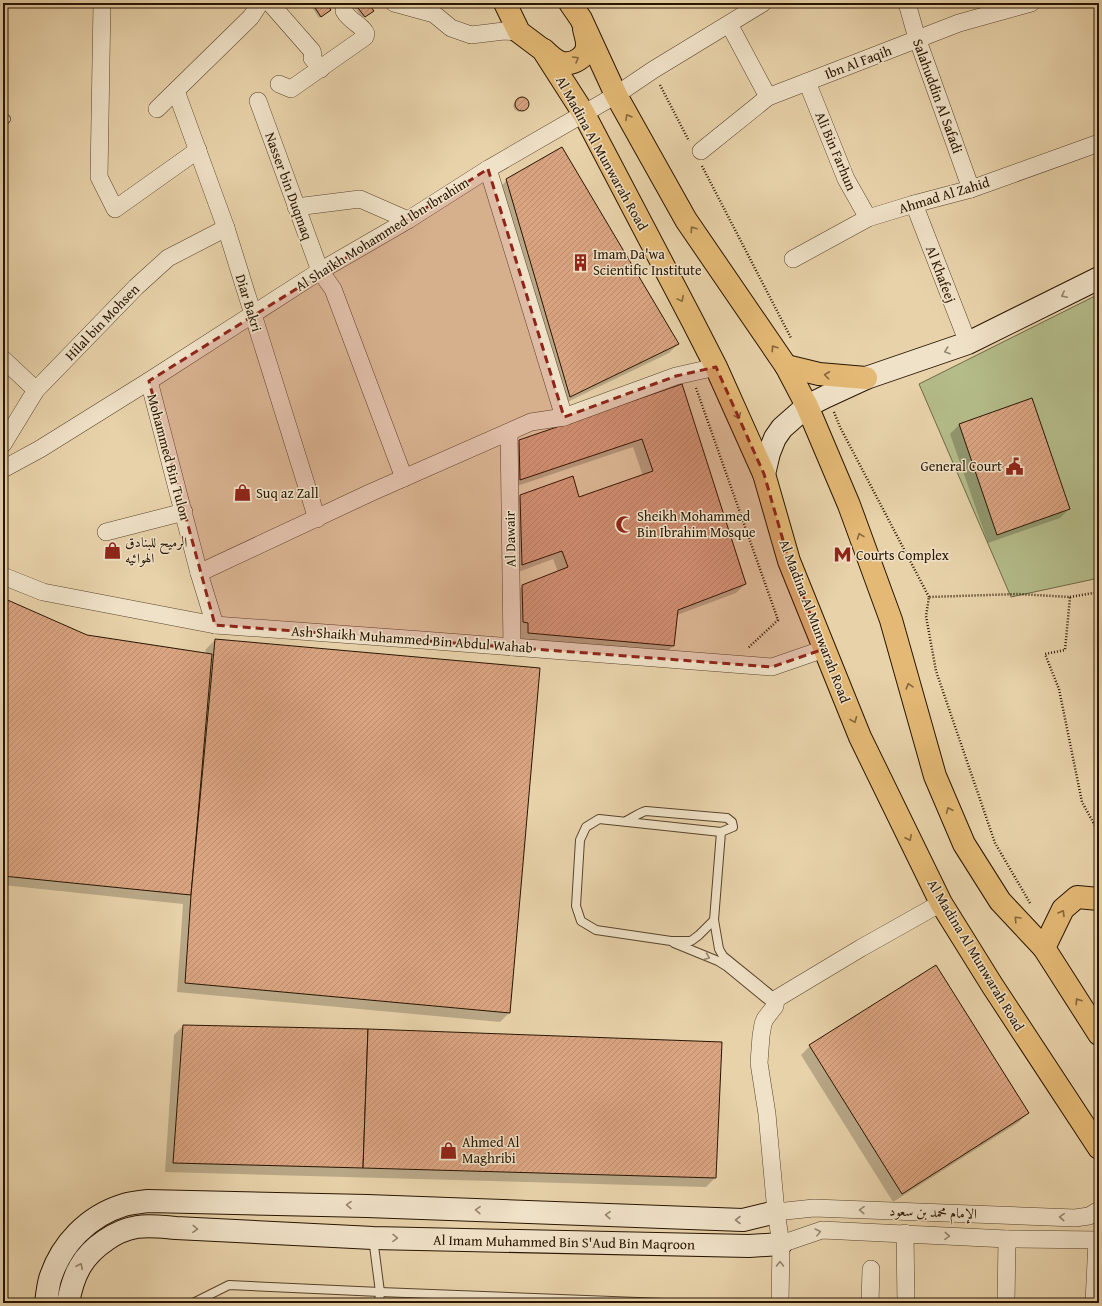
<svg xmlns="http://www.w3.org/2000/svg" width="1102" height="1306" viewBox="0 0 1102 1306" font-family="'Gentium Book Plus',Amiri,serif">
	<style>
		.green { fill: #b4bc8a; stroke: #6e6846 }
		.shadow { fill: #0003 }
		.building { fill: url(#building-hatch); stroke: #281501 }
		.lines { fill: none; stroke-linecap: round; stroke-linejoin: round }
		.lane-casing { stroke: #58442b; stroke-width: 10 }
		.street-casing { stroke: #58442b; stroke-width: 18 }
		.secondary-casing { stroke: #281501; stroke-width: 24 }
		.primary-casing { stroke: #281501; stroke-width: 24 }
		.path { stroke: #281501; stroke-width: 2.5; stroke-dasharray: 1 2; stroke-linecap: butt }
		.lane { stroke: #f0e2c8; stroke-width: 8 }
		.street { stroke: #f0e2c8; stroke-width: 17 }
		.secondary { stroke: #f0e2c8; stroke-width: 22 }
		.primary { stroke: #e4b975; stroke-width: 22 }
		.oneway { stroke: #86673b }
		.oneway2 { stroke: #96866e }
		.marked { fill: #8f2418; fill-opacity: 0.2; stroke: #8f2418; stroke-width: 3; stroke-dasharray: 8 5; stroke-linejoin: round }
		.labels { text-anchor: middle; stroke-width: 3; stroke-linejoin: round; paint-order: stroke }
		.street-label { font-size: 14px; fill: #281501; stroke: #f0e2c8 }
		.poi-label { font-size: 14px; fill: #281501; stroke: #f0e2c8; text-anchor: start }
	</style>
	<defs>
		<pattern id="building-hatch" width="6" height="6" patternUnits="userSpaceOnUse"><rect width="6" height="6" fill="#daa481"/><path d="M-1 1l2-2M0 6l6-6M5 7l2-2" fill="none" stroke="#bb8c6e"/></pattern>
	</defs>
	<rect width="100%" height="100%" fill="#e8d2aa"/>
	<filter id="stains"><feTurbulence type="fractalNoise" baseFrequency=".005" numOctaves="4"/><feColorMatrix values="0 0 0 0 .2 0 0 0 0 .09 0 0 0 0 .02 0 0 0 .5 -.17"/></filter>
	<radialGradient id="worn" r=".72"><stop offset=".6" stop-color="#630" stop-opacity="0"/><stop offset="1" stop-color="#630" stop-opacity=".3"/></radialGradient>
	<polygon class="green" points="1099,294 1099,578 1011,597 919,384"/>
	<g class="shadow">
		<polygon points="309,3 325,3 328,12 319,18"/>
		<polygon points="328,3 357,3 357,10 367,3 371,12 362,18 356,9 328,6"/>
		<polygon points="521,98 526,99 527,103 526,108 519,112 515,110 513,106 515,102"/>
		<polygon points="507,180 678,344 669,353 561,405 498,189"/>
		<polygon points="682,386 745,584 736,593 677,615 673,646 664,655 520,642 514,595 523,586 558,572 553,559 513,574 512,505 521,496 579,498 643,476 633,447 511,488 511,450 520,441"/>
		<polygon points="959,425 1069,509 1060,518 988,543 950,434"/>
		<polygon points="3,599 87,636 205,654 206,649 215,640 539,669 509,1013 500,1022 177,992 183,904 3,885"/>
		<polygon points="183,1026 368,1030 721,1043 715,1178 706,1187 165,1172 174,1035"/>
		<polygon points="810,1046 1028,1113 1019,1122 893,1202 801,1055"/>
	</g>
	<g class="building">
		<polygon points="312,3 326,3 331,10 321,17"/>
		<polygon points="329,3 358,3 358,8 329,4"/>
		<polygon points="364,3 368,3 374,11 365,17 358,8"/>
		<circle cx="522" cy="104" r="7"/>
		<polygon points="562,147 679,344 570,397 506,179"/>
		<polygon points="682,384 746,584 678,610 674,646 528,633 528,623 523,622 522,585 568,567 562,551 522,565 520,495 573,476 579,497 653,471 642,439 520,480 519,440"/>
		<polygon points="1032,398 1070,509 997,535 959,424"/>
		<polygon points="3,598 87,635 212,654 191,895 3,876"/>
		<polygon points="215,639 540,668 510,1013 185,983 191,895"/>
		<polygon points="936,965 1029,1113 902,1194 809,1045"/>
		<polygon points="183,1025 368,1029 363,1168 173,1163"/>
		<polygon points="368,1029 722,1042 716,1178 363,1168"/>
	</g>
	<g class="lines">
		<defs>
			<g id="lane">
				<polyline points="3,121 6,119"/>
				<path d="M626,821C632,818 641,812 646,811L727,818L732,822L733,827L721,832L599,819L586,827L580,840L576,906L581,921L596,930L671,941H691L699,935L714,920L721,832"/>
				<polyline points="714,920 719,949 723,956 776,999"/>
				<polyline points="674,943 718,961 726,966 775,1006"/>
				<polyline points="373,1238 380,1292 379,1303"/>
				<polyline points="193,1303 229,1285 380,1292 664,1303"/>
			</g>
			<g id="street">
				<polyline points="102,3 99,177 115,209 198,150"/>
				<polyline points="270,3 312,51 313,54 312,58 321,69"/>
				<polyline points="394,3 434,14 451,28 471,35 504,31 519,32"/>
				<polyline points="907,3 916,35 971,189"/>
				<polyline points="729,24 768,97"/>
				<polyline points="807,82 846,179 868,218"/>
				<path d="M279,84L291,89L365,37L366,34C363,25 350,22 344,11"/>
				<polyline points="176,91 226,228 317,519"/>
				<polyline points="258,101 320,271 333,289 404,478"/>
				<polyline points="157,109 251,17 260,3"/>
				<polyline points="701,151 768,97 959,23 1031,3"/>
				<polyline points="488,169 564,417"/>
				<polyline points="914,204 968,343"/>
				<polyline points="296,207 360,199 408,220"/>
				<polyline points="793,259 868,218 914,204 971,189 1099,143"/>
				<polyline points="3,359 36,390"/>
				<polyline points="149,381 199,573 215,625"/>
				<polyline points="509,432 512,647"/>
				<polyline points="3,444 36,390 136,287 168,258 226,228"/>
				<polyline points="3,469 40,449 149,381 320,271 408,220 488,169 616,95 653,70 763,3"/>
				<polyline points="106,532 184,512"/>
				<polyline points="199,573 372,492 531,422 564,417 676,376 716,367"/>
				<polyline points="3,576 43,592 215,625 422,640 772,667 824,649"/>
				<polyline points="776,1212 814,1208 1075,1218 1089,1216 1099,1210"/>
				<polyline points="905,1233 906,1303"/>
				<polyline points="781,1244 822,1230 1007,1239 1099,1240"/>
				<polyline points="780,1303 781,1244 776,1212 767,1114 759,1063 761,1036 763,1024 765,1019 775,1006 776,999 861,948 941,903"/>
				<polyline points="870,1303 871,1269"/>
				<polyline points="1006,1303 1007,1239"/>
				<polyline points="1094,1303 1097,1240"/>
			</g>
			<g id="secondary">
				<polyline points="764,474 769,453 775,438 782,428 807,406 827,396 866,378 968,343 1099,278"/>
				<path d="M46,1303C47,1295 48,1286 50,1279C61,1244 88,1216 124,1205C131,1203 140,1202 148,1201L367,1206L743,1220L776,1212"/>
				<path d="M68,1303C73,1275 82,1256 106,1240C116,1233 124,1229 137,1227C150,1225 163,1227 176,1228L373,1238L749,1246L781,1244"/>
			</g>
			<g id="primary">
				<polyline points="505,3 519,32 543,50 584,114 693,322 716,367 764,474 789,561 860,737 941,903 992,985 1099,1148"/>
				<polyline points="570,3 581,19 616,95 686,220 786,366 807,406 849,505 891,620 935,776 964,844 1000,901 1044,948 1099,1034"/>
				<path d="M544,50C549,55 555,61 562,63C573,65 588,57 587,44C587,39 585,34 584,29"/>
				<polyline points="786,366 819,374 866,378"/>
				<polyline points="1044,948 1063,909 1077,897 1099,899"/>
			</g>
		</defs>
		<use href="#lane" class="lane-casing"/>
		<use href="#street" class="street-casing"/>
		<use href="#secondary" class="secondary-casing"/>
		<use href="#primary" class="primary-casing"/>
		<g class="path">
			<polyline points="660,85 689,141"/>
			<polyline points="702,166 791,338"/>
			<polyline points="696,388 778,620 748,648"/>
			<polyline points="834,412 840,427 929,597"/>
			<polyline points="1070,597 1099,592"/>
			<polyline points="1030,903 995,843 936,671 926,616 929,597 1018,594 1070,597 1065,650 1045,654 1059,689 1082,802 1099,833"/>
		</g>
		<use href="#lane" class="lane"/>
		<use href="#street" class="street"/>
		<use href="#secondary" class="secondary"/>
		<use href="#primary" class="primary"/>
	</g>
	<defs><path id="oneway-chevron" d="M-2-3.5L2.5 0L-2 3.5" fill="none" stroke-width="1.6" stroke-linecap="round" stroke-linejoin="round"/></defs>
	<g class="oneway">
		<use href="#oneway-chevron" transform="translate(576 59) rotate(-30)"/>
		<use href="#oneway-chevron" transform="translate(628 117) rotate(-120)"/>
		<use href="#oneway-chevron" transform="translate(693 229) rotate(-124)"/>
		<use href="#oneway-chevron" transform="translate(681 299) rotate(62)"/>
		<use href="#oneway-chevron" transform="translate(774 348) rotate(-124)"/>
		<use href="#oneway-chevron" transform="translate(827 375) rotate(-173)"/>
		<use href="#oneway-chevron" transform="translate(738 416) rotate(66)"/>
		<use href="#oneway-chevron" transform="translate(860 536) rotate(-110)"/>
		<use href="#oneway-chevron" transform="translate(909 686) rotate(-106)"/>
		<use href="#oneway-chevron" transform="translate(854 720) rotate(68)"/>
		<use href="#oneway-chevron" transform="translate(949 810) rotate(-113)"/>
		<use href="#oneway-chevron" transform="translate(909 838) rotate(64)"/>
		<use href="#oneway-chevron" transform="translate(1062 913) rotate(-59)"/>
		<use href="#oneway-chevron" transform="translate(1017 919) rotate(-133)"/>
		<use href="#oneway-chevron" transform="translate(1078 1001) rotate(-123)"/>
	</g>
	<g class="oneway2">
		<use href="#oneway-chevron" transform="translate(1064 295) rotate(153)"/>
		<use href="#oneway-chevron" transform="translate(947 351) rotate(161)"/>
		<use href="#oneway-chevron" transform="translate(707 957) rotate(22)"/>
		<use href="#oneway-chevron" transform="translate(349 1205) rotate(-179)"/>
		<use href="#oneway-chevron" transform="translate(478 1210) rotate(-178)"/>
		<use href="#oneway-chevron" transform="translate(862 1210) rotate(-178)"/>
		<use href="#oneway-chevron" transform="translate(608 1215) rotate(-178)"/>
		<use href="#oneway-chevron" transform="translate(1062 1217) rotate(-176)"/>
		<use href="#oneway-chevron" transform="translate(738 1220) rotate(-180)"/>
		<use href="#oneway-chevron" transform="translate(195 1229) rotate(3)"/>
		<use href="#oneway-chevron" transform="translate(818 1232) rotate(-14)"/>
		<use href="#oneway-chevron" transform="translate(947 1236) rotate(3)"/>
		<use href="#oneway-chevron" transform="translate(395 1238) rotate(1)"/>
		<use href="#oneway-chevron" transform="translate(780 1264) rotate(-89)"/>
		<use href="#oneway-chevron" transform="translate(80 1266) rotate(-63)"/>
	</g>
	<path class="marked" d="M488,169L564,417L676,376L716,367L764,474L789,561L824,649L772,667L215,625L149,381Z"/>
	<defs>
		<symbol id="building-bare" viewBox="-9 -9 18 18"><path d="M-4-6H4V6H1V3H-1V6H-4ZM-2.5-4.3h1.7v1.8h-1.7ZM.8-4.3h1.7v1.8H.8ZM-2.5-1h1.7V.8h-1.7ZM.8-1h1.7V.8H.8Z" fill="#8f2418" stroke="#f0e2c8" stroke-width="2.5" paint-order="stroke"/></symbol>
		<symbol id="civic-bare" viewBox="-9 -9 18 18"><path d="M-.6-6.5H3V-4.5H.6V-3L4-1V1h2V6H-6V1h2V-1L-.6-3ZM-1.2 2.5V6h2.4V2.5Z" fill="#8f2418" stroke="#f0e2c8" stroke-width="2.5" paint-order="stroke"/></symbol>
		<symbol id="shop-bare" viewBox="-9 -9 18 18"><path d="M-5-2.5h2.3a2.7 3.5 0 0 1 5.4 0H5L5.5 6h-11ZM-1.5-2.5h3a1.5 2.3 0 0 0-3 0Z" fill="#8f2418" stroke="#f0e2c8" stroke-width="2.5" paint-order="stroke"/></symbol>
		<symbol id="mosque-bare" viewBox="-9 -9 18 18"><path d="M3.5-4.9A6 6 0 1 0 3.5 4.9A5 5 0 1 1 3.5-4.9Z" fill="#8f2418" stroke="#f0e2c8" stroke-width="2.5" paint-order="stroke"/></symbol>
		<symbol id="metro-bare" viewBox="-9 -9 18 18"><path d="M-5.5 5V-5H-3L0 0L3-5H5.5V5H3V-.5L0 4L-3-.5V5Z" fill="#8f2418" stroke="#f0e2c8" stroke-width="2.5" paint-order="stroke"/></symbol>
	</defs>
	<g fill-rule="evenodd">
		<use href="#building-bare" x="568" y="250" width="25" height="25"/>
		<use href="#civic-bare" x="1002" y="454" width="25" height="25"/>
		<use href="#shop-bare" x="230" y="480" width="25" height="25"/>
		<use href="#mosque-bare" x="612" y="512" width="25" height="25"/>
		<use href="#shop-bare" x="100" y="538" width="25" height="25"/>
		<use href="#metro-bare" x="830" y="542" width="25" height="25"/>
		<use href="#shop-bare" x="436" y="1138" width="25" height="25"/>
	</g>
	<g class="labels">
		<g class="street-label">
			<text transform="translate(858 62) rotate(-21)" y="5">Ibn Al Faqih</text>
			<text transform="translate(938 96) rotate(70)" y="5">Salahuddin Al Safadi</text>
			<text transform="translate(836 151) rotate(67)" y="5">Ali Bin Farhun</text>
			<text transform="translate(602 153) rotate(61)" y="5">Al Madina Al Munwarah Road</text>
			<text transform="translate(289 186) rotate(70)" y="5">Nasser bin Duqmaq</text>
			<text transform="translate(944 195) rotate(-17)" y="5">Ahmad Al Zahid</text>
			<text transform="translate(382 234) rotate(-32)" y="5">Al Shaikh Mohammed Ibn Ibrahim</text>
			<text transform="translate(941 274) rotate(69)" y="5">Al Khafeej</text>
			<text transform="translate(249 303) rotate(73)" y="5">Diar Bakri</text>
			<text transform="translate(102 322) rotate(-46)" y="5">Hilal bin Mohsen</text>
			<text transform="translate(169 457) rotate(75)" y="5">Mohammed Bin Tulon</text>
			<text transform="translate(510 539) rotate(-91)" y="5">Al Dawair</text>
			<text transform="translate(815 621) rotate(69)" y="5">Al Madina Al Munwarah Road</text>
			<text transform="translate(412 639) rotate(4)" y="5">Ash Shaikh Muhammed Bin Abdul Wahab</text>
			<text transform="translate(976 955) rotate(59)" y="5">Al Madina Al Munwarah Road</text>
			<text transform="translate(933 1212) rotate(2)" y="5">الإمام محمد بن سعود</text>
			<text transform="translate(564 1242) rotate(1)" y="5">Al Imam Muhammed Bin S'Aud Bin Maqroon</text>
		</g>
		<g class="poi-label">
			<text x="593" y="259">Imam Da'wa<tspan x="593" dy="16">Scientific Institute</tspan></text>
			<text x="1002" y="471" text-anchor="end">General Court</text>
			<text x="256" y="498">Suq az Zall</text>
			<text x="637" y="521">Sheikh Mohammed<tspan x="637" dy="16">Bin Ibrahim Mosque</tspan></text>
			<text x="125" y="547">الرميح للبنادق<tspan x="125" dy="16">الهوائيه</tspan></text>
			<text x="856" y="560">Courts Complex</text>
			<text x="462" y="1147">Ahmed Al<tspan x="462" dy="16">Maghribi</tspan></text>
		</g>
	</g>
	<rect width="1102" height="1306" fill="none" stroke="#e8d2aa" stroke-width="16"/>
	<rect x="4" y="4" width="1094" height="1298" fill="none" stroke="#281501" stroke-width="2"/>
	<rect x="8" y="8" width="1086" height="1290" fill="none" stroke="#281501"/>
	<rect width="100%" height="100%" filter="url(#stains)"/>
	<rect width="100%" height="100%" fill="url(#worn)"/>
</svg>
